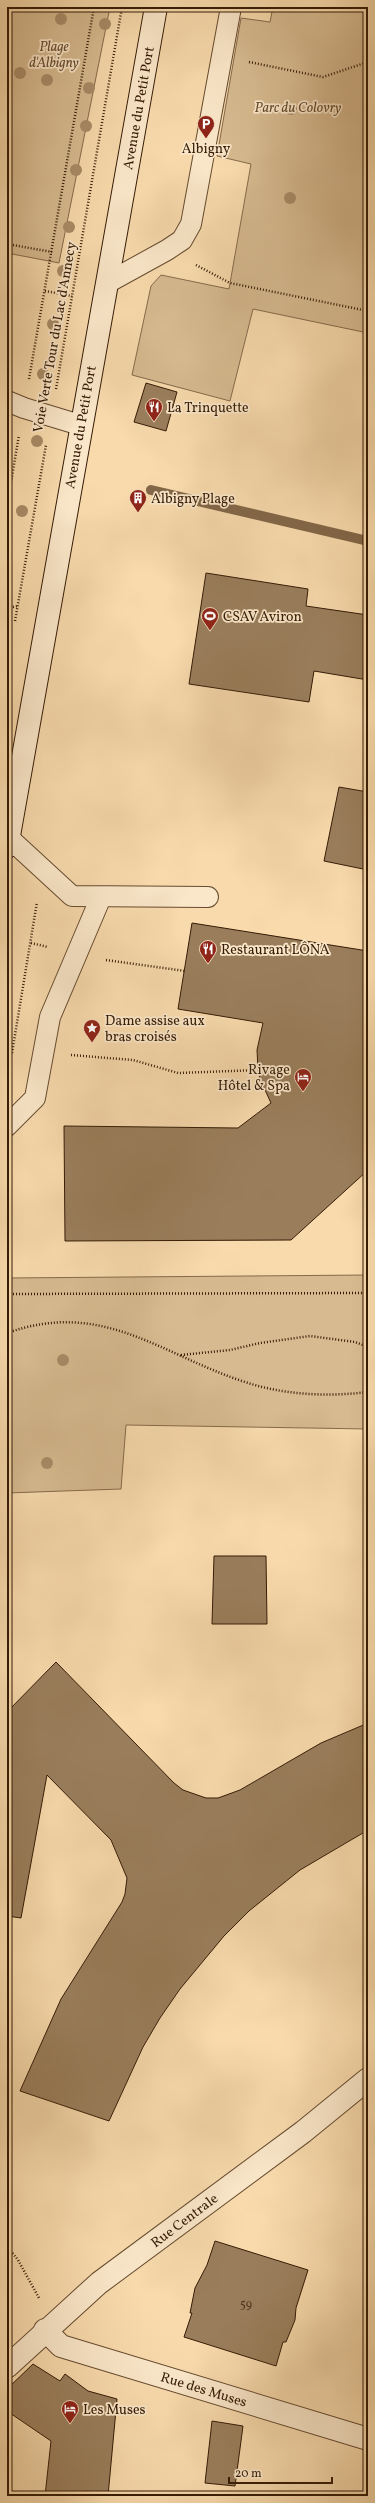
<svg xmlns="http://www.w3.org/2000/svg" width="375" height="2503" viewBox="0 0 375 2503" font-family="Vollkorn,serif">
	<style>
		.park { fill: #d7ba90; stroke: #866a4b }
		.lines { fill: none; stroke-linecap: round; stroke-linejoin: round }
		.stream { stroke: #826748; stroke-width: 10 }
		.building { fill: #9a7e5c; stroke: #351b06 }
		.lane-casing { stroke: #664b30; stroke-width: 22 }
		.street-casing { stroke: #664b30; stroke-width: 24 }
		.secondary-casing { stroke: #351b06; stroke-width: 24 }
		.path { stroke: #351b06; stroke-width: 2.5; stroke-dasharray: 1 2; stroke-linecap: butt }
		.lane { stroke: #fae7c9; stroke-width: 20 }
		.street { stroke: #fae7c9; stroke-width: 22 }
		.secondary { stroke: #fae7c9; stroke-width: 22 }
		.tree { fill: #a88b67 }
		.labels { text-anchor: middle; stroke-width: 3.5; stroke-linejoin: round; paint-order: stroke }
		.number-label { font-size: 12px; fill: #4e341c }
		.park-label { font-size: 14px; font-style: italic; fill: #664b2f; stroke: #fae7c9 }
		.street-label { font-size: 14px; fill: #351b06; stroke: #fae7c9 }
		.poi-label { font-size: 14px; fill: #351b06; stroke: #fae7c9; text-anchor: start }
	</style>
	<rect width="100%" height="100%" fill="#f8daac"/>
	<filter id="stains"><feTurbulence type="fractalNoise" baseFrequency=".005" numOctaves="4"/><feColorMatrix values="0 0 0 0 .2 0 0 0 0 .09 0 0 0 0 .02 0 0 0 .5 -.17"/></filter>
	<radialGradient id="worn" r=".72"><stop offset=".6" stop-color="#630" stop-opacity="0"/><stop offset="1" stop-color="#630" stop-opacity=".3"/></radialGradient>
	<g class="park">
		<polygon points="7,7 110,7 59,263 7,253"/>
		<polygon points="273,7 368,7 368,333 253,309 230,401 132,375 151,286 161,275 229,289 251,164 217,156 241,18 270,22"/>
		<polygon points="368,1275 368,1429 126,1425 121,1489 7,1493 7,1278"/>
	</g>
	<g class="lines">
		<polyline class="stream" points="151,490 368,541"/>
	</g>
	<g class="building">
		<polygon points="146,383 177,392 166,431 134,422"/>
		<polygon points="206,573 308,589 306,606 368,615 368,680 314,671 309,702 189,684"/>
		<polygon points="339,787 368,792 368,870 324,861"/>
		<polygon points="192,923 368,951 368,1170 291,1240 65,1241 64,1126 238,1128 271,1103 260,1079 258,1070 257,1050 263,1023 178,1009"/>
		<polygon points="214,1556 266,1556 267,1624 212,1624"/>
		<polygon points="56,1662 174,1783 183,1790 206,1798 218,1798 240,1790 321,1743 368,1723 368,1830 300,1870 249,1911 224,1936 180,1989 160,2018 143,2047 109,2121 20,2091 61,1999 122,1902 125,1894 127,1878 111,1840 47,1775 21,1918 7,1916 7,1712"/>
		<polygon points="215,2241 308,2270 296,2308 295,2320 286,2342 283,2342 276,2366 184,2337 192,2313 190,2313 195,2288 207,2265"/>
		<polygon points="33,2364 60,2381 65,2374 88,2391 117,2399 108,2496 45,2496 51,2441 7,2411 7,2389"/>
		<polygon points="212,2421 243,2426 235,2486 205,2483"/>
	</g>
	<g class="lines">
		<defs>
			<g id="lane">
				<polyline points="107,283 167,250 182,240 191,224 231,7"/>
				<polyline points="7,401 24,408 80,425"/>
				<polyline points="9,838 72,896 208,897"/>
				<polyline points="7,1126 35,1098 50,1017 101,897"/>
			</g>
			<g id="street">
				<polyline points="45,2330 61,2346 368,2439"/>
				<polyline points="7,2367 99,2283 303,2132 368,2079"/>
			</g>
			<polyline id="secondary" points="7,847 156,7"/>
		</defs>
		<use href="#lane" class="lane-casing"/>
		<use href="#street" class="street-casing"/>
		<use href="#secondary" class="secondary-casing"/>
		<g class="path">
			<polyline points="249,62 323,77 368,62"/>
			<polyline points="7,244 52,252"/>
			<polyline points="196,265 230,283 368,311"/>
			<polyline points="45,291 72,296"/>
			<polyline points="29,379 94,7"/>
			<polyline points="56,389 122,7"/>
			<polyline points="7,506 19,435"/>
			<polyline points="7,608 18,606"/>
			<polyline points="15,621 46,445"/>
			<polyline points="31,943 48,947"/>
			<polyline points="106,960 185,971"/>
			<polyline points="12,1053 37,902"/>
			<polyline points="71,1055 133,1060 178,1073 258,1070"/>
			<polyline points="7,1294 368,1293"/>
			<path d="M7,1333C103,1299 159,1354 245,1382C284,1395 327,1397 368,1392"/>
			<polyline points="181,1355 230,1350 260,1343 310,1336 355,1342 368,1347"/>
			<polyline points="7,2246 18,2260 39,2298"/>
		</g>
		<use href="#lane" class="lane"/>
		<use href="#street" class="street"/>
		<use href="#secondary" class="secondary"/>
	</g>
	<g class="tree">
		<circle cx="61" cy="19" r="6"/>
		<circle cx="105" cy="24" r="6"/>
		<circle cx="20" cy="73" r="6"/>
		<circle cx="47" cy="80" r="6"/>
		<circle cx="89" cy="88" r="6"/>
		<circle cx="291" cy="109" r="6"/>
		<circle cx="86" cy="126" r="6"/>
		<circle cx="76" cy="170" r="6"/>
		<circle cx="290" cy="198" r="6"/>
		<circle cx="69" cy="227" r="6"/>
		<circle cx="63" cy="271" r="6"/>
		<circle cx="53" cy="324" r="6"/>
		<circle cx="43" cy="374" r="6"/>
		<circle cx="37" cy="441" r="6"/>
		<circle cx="22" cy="511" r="6"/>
		<circle cx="63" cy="1360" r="6"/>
		<circle cx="47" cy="1463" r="6"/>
	</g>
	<defs>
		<symbol id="parking-pin" viewBox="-11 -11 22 30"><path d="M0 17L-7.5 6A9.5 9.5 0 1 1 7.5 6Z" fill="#8f2418" stroke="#fae7c9"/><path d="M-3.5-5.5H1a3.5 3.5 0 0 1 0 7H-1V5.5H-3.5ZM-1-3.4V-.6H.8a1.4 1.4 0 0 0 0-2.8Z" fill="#fff"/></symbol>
		<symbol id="restaurant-pin" viewBox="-11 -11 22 30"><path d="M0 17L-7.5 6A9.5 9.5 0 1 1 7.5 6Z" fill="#8f2418" stroke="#fae7c9"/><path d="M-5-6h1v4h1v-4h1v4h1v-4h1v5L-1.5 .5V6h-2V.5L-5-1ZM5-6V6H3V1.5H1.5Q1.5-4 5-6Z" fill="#fff"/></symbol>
		<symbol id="building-pin" viewBox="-11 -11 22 30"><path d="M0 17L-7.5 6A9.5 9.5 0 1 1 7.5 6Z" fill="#8f2418" stroke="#fae7c9"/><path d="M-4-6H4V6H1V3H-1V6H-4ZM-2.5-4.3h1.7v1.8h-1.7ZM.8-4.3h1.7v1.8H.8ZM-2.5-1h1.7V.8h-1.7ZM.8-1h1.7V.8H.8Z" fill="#fff"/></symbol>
		<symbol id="stadium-pin" viewBox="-11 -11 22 30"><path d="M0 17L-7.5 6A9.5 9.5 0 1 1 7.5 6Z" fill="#8f2418" stroke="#fae7c9"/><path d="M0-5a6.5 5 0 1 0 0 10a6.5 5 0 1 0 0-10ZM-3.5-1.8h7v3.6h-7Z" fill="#fff"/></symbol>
		<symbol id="sight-pin" viewBox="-11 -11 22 30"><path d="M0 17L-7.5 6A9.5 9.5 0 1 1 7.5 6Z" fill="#8f2418" stroke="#fae7c9"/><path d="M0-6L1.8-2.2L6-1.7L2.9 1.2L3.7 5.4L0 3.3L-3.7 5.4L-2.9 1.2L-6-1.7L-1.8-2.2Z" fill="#fff"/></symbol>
		<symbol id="hotel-pin" viewBox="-11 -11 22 30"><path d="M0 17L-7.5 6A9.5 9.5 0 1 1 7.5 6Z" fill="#8f2418" stroke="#fae7c9"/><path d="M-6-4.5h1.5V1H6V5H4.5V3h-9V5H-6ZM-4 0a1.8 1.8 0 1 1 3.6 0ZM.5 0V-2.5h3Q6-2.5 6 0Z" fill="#fff"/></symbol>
	</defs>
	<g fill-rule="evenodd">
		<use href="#parking-pin" x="196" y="114" width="20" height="27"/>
		<use href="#restaurant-pin" x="144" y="397" width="20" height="27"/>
		<use href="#building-pin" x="128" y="488" width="20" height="27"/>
		<use href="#stadium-pin" x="200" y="606" width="20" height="27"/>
		<use href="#restaurant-pin" x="198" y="939" width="20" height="27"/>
		<use href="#sight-pin" x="82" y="1018" width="20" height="27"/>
		<use href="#hotel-pin" x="293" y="1067" width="20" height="27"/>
		<use href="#hotel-pin" x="60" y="2399" width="20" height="27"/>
	</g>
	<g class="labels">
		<g class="number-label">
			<text x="246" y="2308">59</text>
		</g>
		<g class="park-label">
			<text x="54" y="51">Plage<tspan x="54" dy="16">d'Albigny</tspan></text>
			<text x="298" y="112">Parc du Colovry</text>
		</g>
		<g class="street-label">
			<text transform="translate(138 108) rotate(-80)" y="5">Avenue du Petit Port</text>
			<text transform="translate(54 337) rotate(-80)" y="5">Voie Verte Tour du Lac d'Annecy</text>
			<text transform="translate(80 427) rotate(-80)" y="5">Avenue du Petit Port</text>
			<text transform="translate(184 2220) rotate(-37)" y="5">Rue Centrale</text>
			<text transform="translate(204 2389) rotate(17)" y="5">Rue des Muses</text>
		</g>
		<g class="poi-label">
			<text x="206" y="153" text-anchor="middle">Albigny</text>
			<text x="167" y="412">La Trinquette</text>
			<text x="151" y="503">Albigny Plage</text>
			<text x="223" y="621">CSAV Aviron</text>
			<text x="221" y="954">Restaurant LÔNA</text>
			<text x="105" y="1025">Dame assise aux<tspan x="105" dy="16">bras croisés</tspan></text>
			<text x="290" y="1074" text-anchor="end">Rivage<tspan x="290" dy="16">Hôtel &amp; Spa</tspan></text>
			<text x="83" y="2414">Les Muses</text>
		</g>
	</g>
	<rect width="375" height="2503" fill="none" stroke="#f8daac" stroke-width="24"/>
	<rect x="8" y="8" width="359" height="2487" fill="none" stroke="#351b06" stroke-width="2"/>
	<rect x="12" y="12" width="351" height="2479" fill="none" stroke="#351b06"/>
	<path d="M229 2477v6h103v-6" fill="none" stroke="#351b06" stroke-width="2"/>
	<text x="235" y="2477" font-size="12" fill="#351b06" stroke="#fae7c9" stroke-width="3" paint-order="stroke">20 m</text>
	<rect width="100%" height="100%" filter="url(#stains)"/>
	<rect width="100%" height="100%" fill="url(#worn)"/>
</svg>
